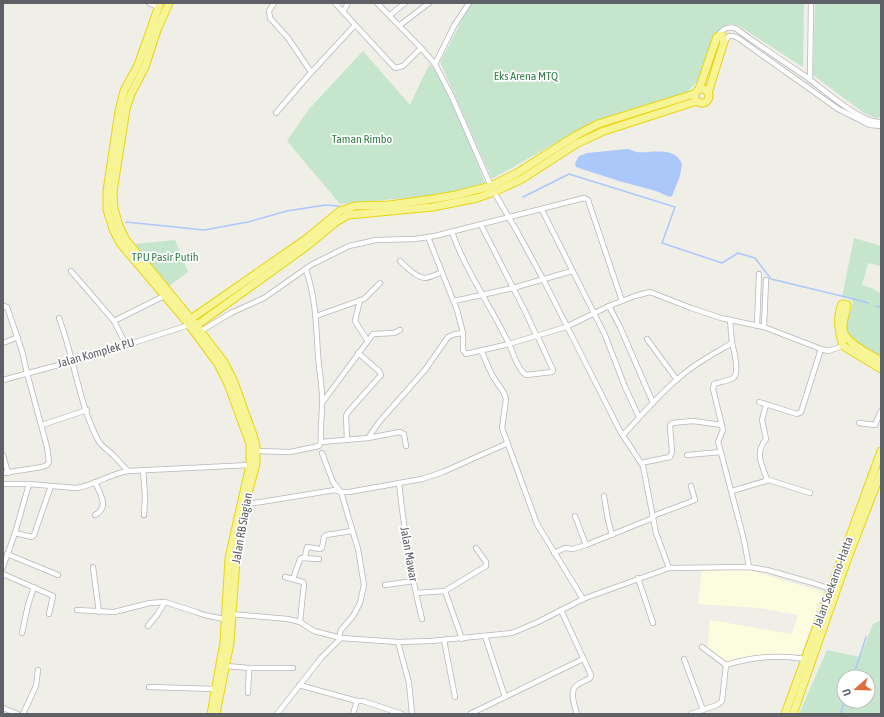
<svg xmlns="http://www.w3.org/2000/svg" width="884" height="717" viewBox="0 0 884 717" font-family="'Asap Condensed',sans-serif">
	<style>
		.commercial { fill: #fcfcdf }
		.green { fill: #c5e5cc; fill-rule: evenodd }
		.water { fill: #acc7fa }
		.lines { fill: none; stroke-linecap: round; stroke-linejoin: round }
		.stream { stroke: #acc7fa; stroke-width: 1.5 }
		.minor-casing { stroke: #b7b7bc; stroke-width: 6 }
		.highway-casing { stroke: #e8d50e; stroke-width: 9 }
		.minor { stroke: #fff; stroke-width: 4.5 }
		.highway { stroke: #f7f496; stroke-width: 7 }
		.labels { text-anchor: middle; stroke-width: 3.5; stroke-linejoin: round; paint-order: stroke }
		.park-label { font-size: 12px; fill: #3a814d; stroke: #fff }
		.street-label { font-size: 12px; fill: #5e6066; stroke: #fff }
	</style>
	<rect width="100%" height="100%" fill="#efefe7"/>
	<polygon class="commercial" points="702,568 749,570 823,592 801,654 727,662 707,653 710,620 792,634 798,615 759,608 698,604"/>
	<g class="green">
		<path d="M471,3H804L803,67L739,26C736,25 733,24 730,24C712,27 704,63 699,78L696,83L687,92L591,123L492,179L440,62Z"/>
		<polygon points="815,3 881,3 881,117 876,118 864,113 813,75"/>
		<polygon points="363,51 410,105 423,77 430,64 438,74 460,119 485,183 457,191 427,196 340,204 287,141 309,109"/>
		<polygon points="854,238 881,246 881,266 868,263 862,285 874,289 881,294 881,357 854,340 846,329 853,303 852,300 842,297"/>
		<polygon points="175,240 188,272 169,286 135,244"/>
		<path d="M881,620V714H799L827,650L860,657L873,624ZM844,677H868V701H844Z"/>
	</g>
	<path class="water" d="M627,149C631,149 633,151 636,152C652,154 674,145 682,164L680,176L672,196L670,197L656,191L619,181L576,167L575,163L579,156L587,153Z"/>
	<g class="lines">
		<g class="stream">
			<polyline points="523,197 569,174 675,207 662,243 722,263 738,253 755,258 771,279 858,300 868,303"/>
			<polyline points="126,222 204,230 248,222 287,211 325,205 339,206"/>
			<polyline points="876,306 881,307"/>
			<polyline points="853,677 866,637"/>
			<polyline points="840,714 845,701"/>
		</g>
		<defs>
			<g id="minor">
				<polyline points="149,3 158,7"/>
				<polyline points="274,3 269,11 270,18 288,38 311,72"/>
				<polyline points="335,3 395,68 403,66 421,48"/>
				<polyline points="377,3 421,48 435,64 452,97 491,186"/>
				<polyline points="343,12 348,3"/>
				<polyline points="390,15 405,3"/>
				<polyline points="400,25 429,3"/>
				<path d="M717,37C722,30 726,26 735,28C759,45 784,62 808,78C824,90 862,124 881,122"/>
				<polyline points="724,42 729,36 733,36 738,38 838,109 870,125 881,126"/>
				<polyline points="435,64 454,26 469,3"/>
				<polyline points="810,80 811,3"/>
				<polyline points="276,113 308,76 355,25"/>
				<polyline points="494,192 518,233 543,279 620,431 643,466 656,533 669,568"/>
				<polyline points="542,210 605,335 625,387 639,417"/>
				<polyline points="481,225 526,313 536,335"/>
				<path d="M452,232C466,272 492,308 510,346C513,354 519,371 526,375L552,372L553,370L537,335"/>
				<polyline points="428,237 457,310 463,333 463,350 466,354 509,344 566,327 609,306 635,296 650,292 691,308 721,318 764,327 821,349 828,351 843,346"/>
				<path d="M400,261C405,266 418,278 425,278C431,277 437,274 442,272"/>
				<path d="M306,270C316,298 316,326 318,355C319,371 323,388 322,405C322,417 320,429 321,442L368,438L400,432L404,434L406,446"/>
				<polyline points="71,271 114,321 126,345"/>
				<polyline points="360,300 355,321 367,340"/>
				<polyline points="454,301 513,288 572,271"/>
				<polyline points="3,306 7,307 22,351 27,373 47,447 49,462 47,465 42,467 3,473"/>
				<polyline points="609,306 620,327 653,403"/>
				<polyline points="316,316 364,299 380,283"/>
				<path d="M59,318C74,357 79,404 98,440C102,447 108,450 113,455C118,460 123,466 128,471"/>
				<polyline points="114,321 164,296"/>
				<polyline points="757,326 759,274"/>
				<polyline points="764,327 766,280"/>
				<polyline points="201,331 231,313 264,298 311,265 349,246 376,240 415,239 435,236 584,198 588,200 590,206 622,301"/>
				<polyline points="647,339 677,380"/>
				<polyline points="3,343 18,337"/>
				<path d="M732,343C734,350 740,374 733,378C728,381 720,382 714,384L713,389L723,430L718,442L719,445L744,540L749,567"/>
				<polyline points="481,350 492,375 504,393 506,399 502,428 537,524 583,599"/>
				<polyline points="3,380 92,356 189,325"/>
				<polyline points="759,402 797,414 801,412 821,349"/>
				<polyline points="322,403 373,334 394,333 400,330"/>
				<path d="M766,405L762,420L766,439C754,454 762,463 767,480"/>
				<polyline points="859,423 875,425 881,411"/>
				<polyline points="42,425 87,410"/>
				<path d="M623,435C642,415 659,394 681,376C696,363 715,353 732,343L730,320"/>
				<polyline points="368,438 380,421 425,370 448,337 455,334 463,333"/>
				<polyline points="347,440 346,416 348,412 381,375 379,371 358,353"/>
				<polyline points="256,451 290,452 319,446 321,442"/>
				<polyline points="322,453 333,482 341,492 358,549 364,585 360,603 353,616 341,630 339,637"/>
				<polyline points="3,455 8,473"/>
				<polyline points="687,455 721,452"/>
				<polyline points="641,463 670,457 672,452 670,426 672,423 693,421 722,425"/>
				<polyline points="143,470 145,496 144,515"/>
				<path d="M95,482C100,494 110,507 95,515"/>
				<path d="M399,483C404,529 411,575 422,619"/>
				<path d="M3,484H29L76,488C94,486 109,474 128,471L250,465"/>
				<polyline points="732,491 769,480 810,493"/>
				<polyline points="604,496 608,520 612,535"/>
				<polyline points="246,504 261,502 335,490 341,492 349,492 422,479 443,472 508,443"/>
				<polyline points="575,516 586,545"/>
				<polyline points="653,516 695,500 691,486"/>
				<polyline points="15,533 32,537 34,535 51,486"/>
				<polyline points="554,553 565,548 573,549 586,545 653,518"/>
				<polyline points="7,554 58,575"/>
				<polyline points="305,557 307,547 320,549 322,548 324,537 326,535 352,531"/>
				<polyline points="3,567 15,533 29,484"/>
				<polyline points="93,567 99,612"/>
				<polyline points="3,574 51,595 53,596 49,614"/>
				<polyline points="285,577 303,582 304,584 300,622"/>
				<polyline points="638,578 653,623"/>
				<polyline points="293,579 300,559 302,558 319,559"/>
				<polyline points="385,585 414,581"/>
				<polyline points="445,591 486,566 486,562 476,548"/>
				<polyline points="416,593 445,591 462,639"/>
				<polyline points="77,610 114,612 150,603 165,602 196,612 204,615 224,619"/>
				<path d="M561,610L591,675L590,678C586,681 580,682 576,686C569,692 575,707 577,714"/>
				<polyline points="231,614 288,619 300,622 314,631 341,638 398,642 431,641 512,633 538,622 583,599 669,568 749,567 767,570 813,583 833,590"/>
				<polyline points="148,626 157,615 165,602"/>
				<polyline points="22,633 28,605 34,587"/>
				<polyline points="485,636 505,697 583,659"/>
				<polyline points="444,640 455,697"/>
				<polyline points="398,642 409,683 412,714"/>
				<polyline points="702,647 726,665"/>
				<polyline points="684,659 703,710"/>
				<polyline points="226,666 249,668 293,668"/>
				<polyline points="299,685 357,701"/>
				<polyline points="149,687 215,689"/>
				<polyline points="248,693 249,668"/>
				<polyline points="3,708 18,714"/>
				<polyline points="23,714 36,686 38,670"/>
				<polyline points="277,714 321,658 341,638"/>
				<polyline points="353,714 357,701 363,701 402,714"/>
				<polyline points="470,714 505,697"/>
				<path d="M691,714L717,705L722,701L726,665C751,657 780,655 805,659"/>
			</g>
			<g id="highway">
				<polyline points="160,3 138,65 124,91 119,111 107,191 107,210 113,229 120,243 187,322 218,364 228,384 250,444 250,465 229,558 224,642 211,714"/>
				<polyline points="169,3 157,30 145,67 131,94 126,109 113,192 114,208 119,226 126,240 191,319 224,362 234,382 253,435 256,445 256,464 247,497 237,546 230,643 216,714"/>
				<circle cx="702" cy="96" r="7"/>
				<polyline points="699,89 717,37 722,35 724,42 708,93"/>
				<polyline points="188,321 306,239 340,211 355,206 389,205 433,199 456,195 491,186 517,173 575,136 598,124 694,94"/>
				<polyline points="193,328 307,246 336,222 348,215 433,207 477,198 494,192 522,179 576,144 604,131 697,101"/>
				<path d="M881,361C871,355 845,343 843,330C842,322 846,313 847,305L842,304C836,318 839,332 843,346L881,369"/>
				<polyline points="785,714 881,451"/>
				<polyline points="793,714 846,563 881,472"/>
			</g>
		</defs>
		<use href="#minor" class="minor-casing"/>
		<use href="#highway" class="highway-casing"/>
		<use href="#minor" class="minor"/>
		<use href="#highway" class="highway"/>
	</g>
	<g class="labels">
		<g class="park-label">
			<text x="526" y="80">Eks Arena MTQ</text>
			<text x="362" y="143">Taman Rimbo</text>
			<text x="165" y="261">TPU Pasir Putih</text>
		</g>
		<g class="street-label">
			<text transform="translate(96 353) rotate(-16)" y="4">Jalan Komplek PU</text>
			<text transform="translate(242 528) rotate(-80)" y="4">Jalan RB Siagian</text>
			<text transform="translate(409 554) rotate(80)" y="4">Jalan Mawar</text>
			<text transform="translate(833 582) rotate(-70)" y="4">Jalan Soekarno-Hatta</text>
		</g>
	</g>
	<rect width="884" height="717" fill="none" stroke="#5e6066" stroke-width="8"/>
	<g transform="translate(856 689) rotate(250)"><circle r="19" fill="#ffffff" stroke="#bfbfc2"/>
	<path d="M0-3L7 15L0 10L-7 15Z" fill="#df6e3d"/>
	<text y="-6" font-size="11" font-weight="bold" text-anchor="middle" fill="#5e6066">U</text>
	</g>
</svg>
